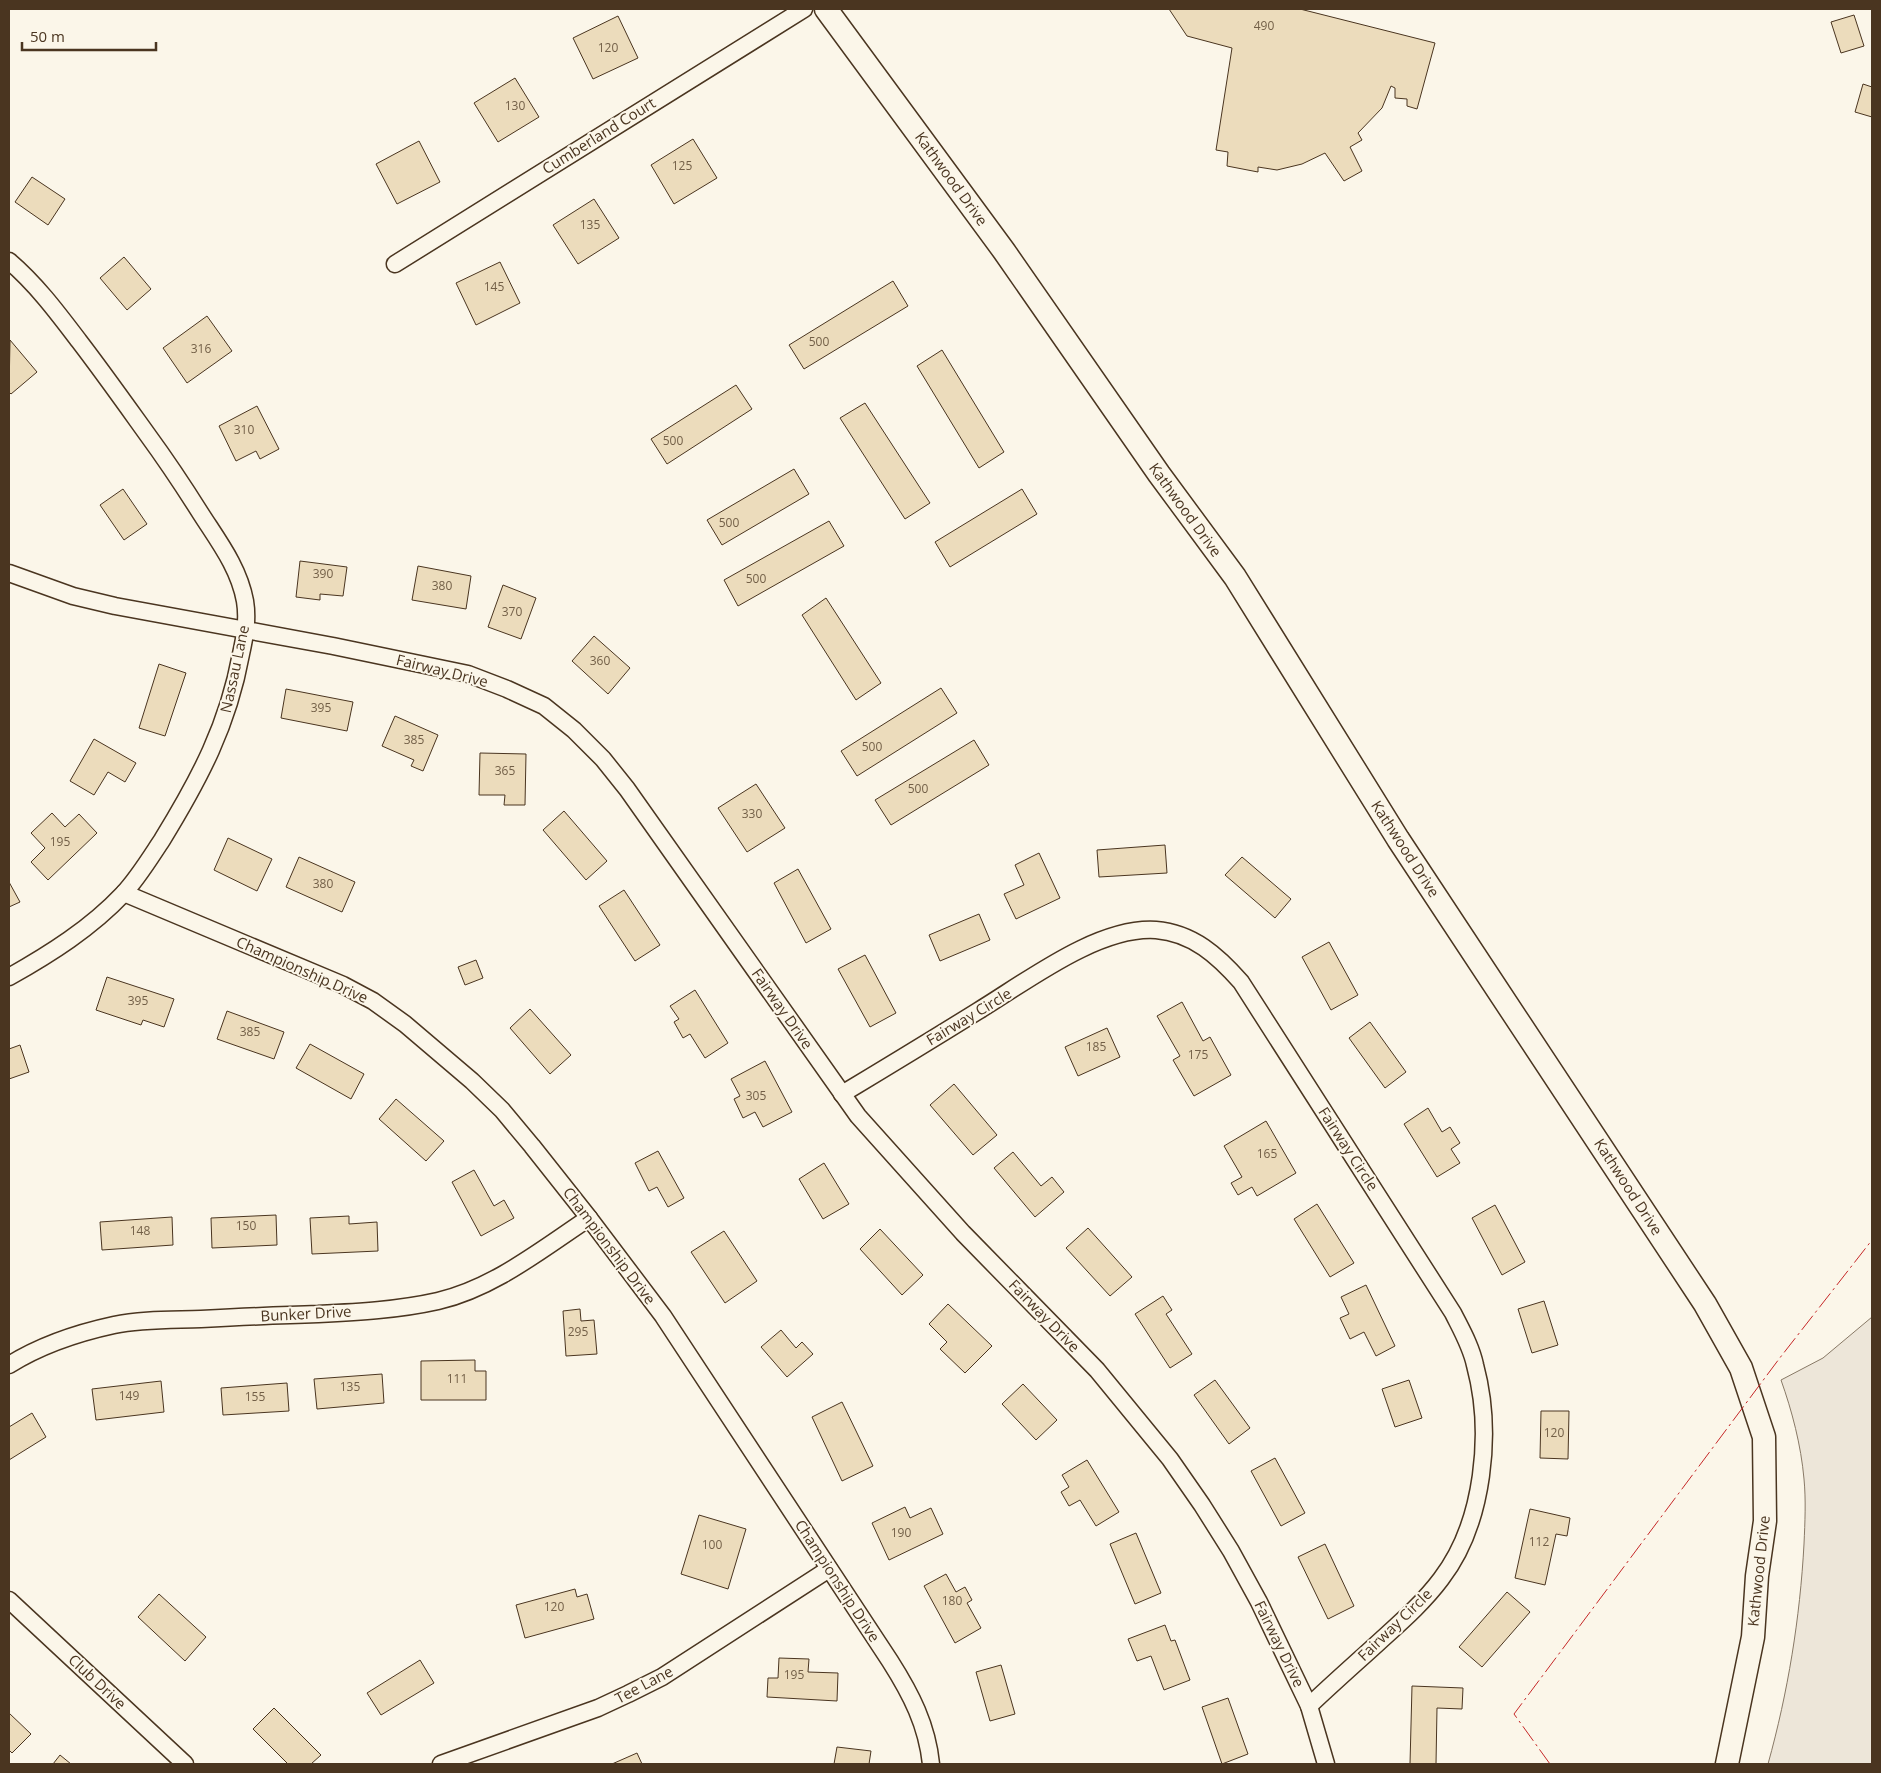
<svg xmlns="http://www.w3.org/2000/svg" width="1881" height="1773" viewBox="0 0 1881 1773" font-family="'Open Sans',sans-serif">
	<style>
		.green { fill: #ede6d9; stroke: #887966 }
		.building { fill: #ecdcbc; stroke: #4a3520 }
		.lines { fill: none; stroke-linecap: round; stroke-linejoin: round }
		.street-casing { stroke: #4a3520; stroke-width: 19 }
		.secondary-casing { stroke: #4a3520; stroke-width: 25 }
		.street { stroke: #fbf6e9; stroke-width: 16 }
		.secondary { stroke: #fbf6e9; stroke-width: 22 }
		.power { stroke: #c62828; stroke-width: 1; stroke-dasharray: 18 4 2.5 4; stroke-linecap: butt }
		.labels { text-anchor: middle; stroke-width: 4; stroke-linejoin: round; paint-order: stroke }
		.number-label { font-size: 12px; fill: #725f47 }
		.street-label { font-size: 15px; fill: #4a3520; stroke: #fbf6e9 }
	</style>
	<rect width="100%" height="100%" fill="#fbf6e9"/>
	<path class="green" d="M1872,1317V1764H1768C1788,1692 1800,1618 1804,1544C1805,1522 1806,1500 1804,1479C1801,1445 1792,1411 1781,1380L1823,1358Z"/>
	<g class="building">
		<polygon points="1169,9 1300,9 1435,43 1417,109 1407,106 1407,99 1395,98 1395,88 1391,86 1382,108 1358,133 1362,140 1350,147 1362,171 1344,181 1325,153 1302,164 1277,170 1258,167 1258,172 1227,166 1228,152 1216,150 1232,48 1187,36"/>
		<polygon points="1854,15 1864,46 1841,53 1831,22"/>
		<polygon points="618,16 638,58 593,79 573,38"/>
		<polygon points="515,78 539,117 498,142 474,103"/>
		<polygon points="1863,84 1872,87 1872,117 1855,112"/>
		<polygon points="693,139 717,178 674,204 651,165"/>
		<polygon points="419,141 440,182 397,204 376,164"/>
		<polygon points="32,177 65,199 48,225 15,202"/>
		<polygon points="594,199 619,238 578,264 553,225"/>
		<polygon points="124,257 151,289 127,310 100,278"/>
		<polygon points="500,262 520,303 476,325 456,283"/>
		<polygon points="893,281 908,306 804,369 789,345"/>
		<polygon points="207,316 232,351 187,383 163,348"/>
		<polygon points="10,340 37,372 11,394 9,392"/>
		<polygon points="942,350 1004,452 979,468 917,366"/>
		<polygon points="736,385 752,409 667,464 651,439"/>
		<polygon points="865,403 930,503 905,519 840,418"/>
		<polygon points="257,406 279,449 260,459 256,451 236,461 219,426"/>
		<polygon points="794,469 809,494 722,545 707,520"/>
		<polygon points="123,489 147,524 124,540 100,505"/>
		<polygon points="1022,489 1037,514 950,567 935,542"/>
		<polygon points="829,521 844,546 738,606 724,580"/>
		<polygon points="300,561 347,567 343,596 320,594 320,600 296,597"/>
		<polygon points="418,566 471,576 466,609 412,600"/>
		<polygon points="503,585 536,598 521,639 488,627"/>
		<polygon points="826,598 881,683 856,700 802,615"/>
		<polygon points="594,636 630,668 608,694 572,661"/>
		<polygon points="159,664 186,673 165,736 139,728"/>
		<polygon points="941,688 957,713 857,776 841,751"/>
		<polygon points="286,689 353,702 347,731 281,718"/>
		<polygon points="395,716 438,735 423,771 411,766 414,760 382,746"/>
		<polygon points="94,739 136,763 125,782 108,772 94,795 70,781"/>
		<polygon points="974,740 989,765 891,825 875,800"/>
		<polygon points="480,753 526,754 525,805 504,805 505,795 479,795"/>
		<polygon points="756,784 785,828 747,852 718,808"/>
		<polygon points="564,811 607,861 586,880 543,830"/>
		<polygon points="52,813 65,827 79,814 97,833 48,880 31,862 45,848 31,833"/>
		<polygon points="228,838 272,859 257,891 214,870"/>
		<polygon points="1165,845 1167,873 1099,877 1097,850"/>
		<polygon points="1039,853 1060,898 1016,919 1004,894 1024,885 1015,865"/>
		<polygon points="299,857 355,882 342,912 286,887"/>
		<polygon points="1242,857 1291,899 1275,918 1225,875"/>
		<polygon points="798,869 831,929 806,943 774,883"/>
		<polygon points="9,882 20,902 9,907"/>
		<polygon points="624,890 660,945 635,961 599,906"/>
		<polygon points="979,914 990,940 940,961 929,935"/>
		<polygon points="1329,942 1358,995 1331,1010 1302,957"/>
		<polygon points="865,955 896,1013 870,1027 838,969"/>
		<polygon points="476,960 483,978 465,985 458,967"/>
		<polygon points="107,977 174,999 164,1027 143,1020 141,1025 96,1010"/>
		<polygon points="695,990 728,1043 705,1058 690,1034 683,1038 674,1022 679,1019 670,1006"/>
		<polygon points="1182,1002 1203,1041 1210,1037 1231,1075 1194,1096 1173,1060 1180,1056 1157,1016"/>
		<polygon points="530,1009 571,1055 550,1074 510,1028"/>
		<polygon points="227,1011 284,1032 274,1059 217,1039"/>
		<polygon points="1370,1022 1406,1072 1385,1088 1349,1038"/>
		<polygon points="1107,1028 1120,1057 1078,1076 1065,1047"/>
		<polygon points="310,1044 364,1074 351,1099 296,1068"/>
		<polygon points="20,1045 29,1072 9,1079 9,1049"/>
		<polygon points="765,1061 792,1112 763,1127 755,1112 743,1118 734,1099 740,1096 731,1079"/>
		<polygon points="954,1084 997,1135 973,1155 930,1105"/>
		<polygon points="396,1099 444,1141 426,1161 379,1119"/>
		<polygon points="1428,1108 1442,1132 1450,1127 1460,1143 1451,1149 1460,1163 1437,1177 1404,1124"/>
		<polygon points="1266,1121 1296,1173 1257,1196 1252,1187 1238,1195 1231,1183 1242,1177 1224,1146"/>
		<polygon points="658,1151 684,1198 668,1207 657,1187 649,1191 635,1163"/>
		<polygon points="1013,1152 1041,1186 1052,1177 1064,1192 1035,1217 994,1168"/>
		<polygon points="824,1163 849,1204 823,1219 799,1179"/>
		<polygon points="474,1170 494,1206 504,1200 514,1218 481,1236 452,1182"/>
		<polygon points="1317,1204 1354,1263 1330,1277 1294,1219"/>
		<polygon points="1495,1205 1525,1262 1502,1275 1472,1218"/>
		<polygon points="276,1215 277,1245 212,1248 211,1218"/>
		<polygon points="349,1216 349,1224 377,1222 378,1251 312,1254 310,1218"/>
		<polygon points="172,1217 173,1245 102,1250 100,1222"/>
		<polygon points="1088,1228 1132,1277 1110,1296 1066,1248"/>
		<polygon points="880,1229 923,1275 902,1295 860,1249"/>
		<polygon points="724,1231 757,1281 725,1303 691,1252"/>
		<polygon points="1366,1285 1395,1346 1376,1356 1364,1332 1350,1339 1340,1318 1349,1314 1341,1297"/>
		<polygon points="1163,1296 1172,1310 1166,1314 1192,1354 1170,1368 1135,1314"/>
		<polygon points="1544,1301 1558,1345 1532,1353 1518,1309"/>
		<polygon points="948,1304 992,1346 965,1373 940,1349 947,1342 929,1324"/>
		<polygon points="580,1309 581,1321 594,1320 597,1354 566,1356 563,1311"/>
		<polygon points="781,1330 796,1348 802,1342 813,1354 787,1377 761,1347"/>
		<polygon points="475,1360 475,1371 486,1371 486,1400 421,1400 421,1361"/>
		<polygon points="382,1374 384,1403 317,1409 314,1379"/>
		<polygon points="1215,1380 1250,1428 1229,1444 1194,1395"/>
		<polygon points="1409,1380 1422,1418 1395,1427 1382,1389"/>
		<polygon points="161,1381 164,1412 96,1420 92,1389"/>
		<polygon points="287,1383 289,1411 223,1415 221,1388"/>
		<polygon points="1023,1384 1057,1420 1036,1440 1002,1404"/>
		<polygon points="842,1402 873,1466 842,1481 812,1417"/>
		<polygon points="1541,1411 1569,1411 1568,1459 1540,1458"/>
		<polygon points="32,1413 46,1437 9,1460 9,1427"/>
		<polygon points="1275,1458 1305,1513 1281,1526 1251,1471"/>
		<polygon points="1087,1460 1119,1512 1096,1526 1080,1500 1069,1506 1061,1492 1069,1487 1062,1475"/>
		<polygon points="905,1507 910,1518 931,1508 943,1534 889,1560 872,1523"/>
		<polygon points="1530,1509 1570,1518 1567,1536 1556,1534 1545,1585 1515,1578"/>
		<polygon points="699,1515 746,1529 728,1589 681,1574"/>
		<polygon points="1136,1533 1161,1593 1135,1604 1110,1544"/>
		<polygon points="1325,1544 1354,1606 1328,1619 1298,1557"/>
		<polygon points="946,1574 956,1592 965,1587 972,1600 967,1603 981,1628 955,1643 924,1586"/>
		<polygon points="575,1589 577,1597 587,1594 594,1619 525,1638 516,1605"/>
		<polygon points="1507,1592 1530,1612 1482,1667 1459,1647"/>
		<polygon points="159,1594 206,1637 185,1661 138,1617"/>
		<polygon points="1165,1625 1171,1641 1175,1640 1190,1680 1164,1690 1151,1656 1137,1661 1128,1639"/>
		<polygon points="779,1658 809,1659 808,1672 838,1673 837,1701 767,1697 768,1678 778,1678"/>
		<polygon points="420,1660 434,1683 381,1715 367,1693"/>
		<polygon points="1001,1665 1015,1714 990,1721 976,1672"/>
		<polygon points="1412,1686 1463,1688 1462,1709 1437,1708 1436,1764 1410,1764"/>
		<polygon points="1228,1698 1248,1754 1222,1764 1202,1707"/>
		<polygon points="274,1708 321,1755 311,1764 288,1764 253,1729"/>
		<polygon points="9,1713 31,1734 12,1753 9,1750"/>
		<polygon points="837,1747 871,1751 869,1764 834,1764"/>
		<polygon points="637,1753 642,1764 612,1764"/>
		<polygon points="60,1755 71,1764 53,1764"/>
	</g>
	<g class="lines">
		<defs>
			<g id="street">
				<path d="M9,261C36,284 57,312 79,341C102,371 124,402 147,434C166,460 184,487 201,514C219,542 239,568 245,601C248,619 245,636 241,654C228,725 200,778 162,840C150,858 138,878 123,894C91,928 50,954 9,977"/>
				<polyline points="395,264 804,9"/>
				<polyline points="9,573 73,596 115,606 333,646 468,674 507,689 544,706 574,730 603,759 627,789 858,1116 963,1233 1097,1370 1170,1459 1202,1505 1231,1551 1259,1602 1309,1706 1326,1764"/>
				<path d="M124,893L343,985L373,1001L405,1024L472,1081L502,1110L532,1146L589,1218L663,1316L890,1661C911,1694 927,1725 931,1764"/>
				<path d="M842,1094C887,1067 933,1039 978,1011C1026,982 1098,926 1156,930C1193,933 1218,956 1241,982L1453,1313C1461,1329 1471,1346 1475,1365C1493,1432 1484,1523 1441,1579C1423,1603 1401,1622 1379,1642C1356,1663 1332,1684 1309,1706"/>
				<path d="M9,1365C41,1345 77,1333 114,1325C142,1319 172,1320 201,1319C240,1317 279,1315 318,1314C358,1312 398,1310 438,1301C494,1288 542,1249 589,1218"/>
				<polyline points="9,1600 185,1764"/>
				<polyline points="441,1764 598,1708 628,1694 662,1677 829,1569"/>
			</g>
			<polyline id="secondary" points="826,9 1004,251 1159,474 1235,577 1398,839 1705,1304 1741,1368 1764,1437 1765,1521 1757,1576 1753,1637 1727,1764"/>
		</defs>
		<use href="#street" class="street-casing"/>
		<use href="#secondary" class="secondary-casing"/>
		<use href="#street" class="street"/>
		<use href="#secondary" class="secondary"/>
		<polyline class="power" points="1550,1764 1514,1714 1779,1359 1872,1240"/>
	</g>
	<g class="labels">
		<g class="number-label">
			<text x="1264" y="30">490</text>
			<text x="608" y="52">120</text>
			<text x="515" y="110">130</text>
			<text x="682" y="170">125</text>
			<text x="590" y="229">135</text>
			<text x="494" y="291">145</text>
			<text x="819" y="346">500</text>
			<text x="201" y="353">316</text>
			<text x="244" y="434">310</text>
			<text x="673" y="445">500</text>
			<text x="729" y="527">500</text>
			<text x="323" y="578">390</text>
			<text x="756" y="583">500</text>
			<text x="442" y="590">380</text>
			<text x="512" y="616">370</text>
			<text x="600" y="665">360</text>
			<text x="321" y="712">395</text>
			<text x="414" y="744">385</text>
			<text x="872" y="751">500</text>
			<text x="505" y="775">365</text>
			<text x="918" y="793">500</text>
			<text x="752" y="818">330</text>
			<text x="60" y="846">195</text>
			<text x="323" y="888">380</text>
			<text x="138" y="1005">395</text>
			<text x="250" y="1036">385</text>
			<text x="1096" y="1051">185</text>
			<text x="1198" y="1059">175</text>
			<text x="756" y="1100">305</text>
			<text x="1267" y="1158">165</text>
			<text x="246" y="1230">150</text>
			<text x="140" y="1235">148</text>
			<text x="578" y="1336">295</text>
			<text x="457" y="1383">111</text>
			<text x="350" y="1391">135</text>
			<text x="129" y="1400">149</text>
			<text x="255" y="1401">155</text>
			<text x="1554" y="1437">120</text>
			<text x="901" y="1537">190</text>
			<text x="1539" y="1546">112</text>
			<text x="712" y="1549">100</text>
			<text x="952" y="1605">180</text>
			<text x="554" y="1611">120</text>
			<text x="794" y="1679">195</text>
		</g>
		<g class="street-label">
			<text transform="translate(599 136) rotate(-32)" y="5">Cumberland Court</text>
			<text transform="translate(951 179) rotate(54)" y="5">Kathwood Drive</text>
			<text transform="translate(1185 510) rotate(54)" y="5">Kathwood Drive</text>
			<text transform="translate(235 669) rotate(-78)" y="5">Nassau Lane</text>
			<text transform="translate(442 671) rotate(14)" y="5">Fairway Drive</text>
			<text transform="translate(1405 849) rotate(57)" y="5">Kathwood Drive</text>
			<text transform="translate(302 970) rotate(24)" y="5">Championship Drive</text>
			<text transform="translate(782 1009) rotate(55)" y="5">Fairway Drive</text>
			<text transform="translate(969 1017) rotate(-31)" y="5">Fairway Circle</text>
			<text transform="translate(1348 1149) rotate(57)" y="5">Fairway Circle</text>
			<text transform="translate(1628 1187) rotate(57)" y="5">Kathwood Drive</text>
			<text transform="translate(609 1246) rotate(53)" y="5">Championship Drive</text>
			<text transform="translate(306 1314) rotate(-3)" y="5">Bunker Drive</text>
			<text transform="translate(1044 1316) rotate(46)" y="5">Fairway Drive</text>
			<text transform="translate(1759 1571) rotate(-84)" y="5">Kathwood Drive</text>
			<text transform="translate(837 1581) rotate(57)" y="5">Championship Drive</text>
			<text transform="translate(1395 1625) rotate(-44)" y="5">Fairway Circle</text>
			<text transform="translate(1279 1644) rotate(64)" y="5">Fairway Drive</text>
			<text transform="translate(97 1682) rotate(43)" y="5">Club Drive</text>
			<text transform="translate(644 1685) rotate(-28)" y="5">Tee Lane</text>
		</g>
	</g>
	<rect width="1881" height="1773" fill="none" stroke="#4a3520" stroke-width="20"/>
	<path d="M22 42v8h134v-8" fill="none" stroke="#4a3520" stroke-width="2.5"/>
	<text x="30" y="42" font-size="15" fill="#4a3520" stroke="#fbf6e9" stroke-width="4" paint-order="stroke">50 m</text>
</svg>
